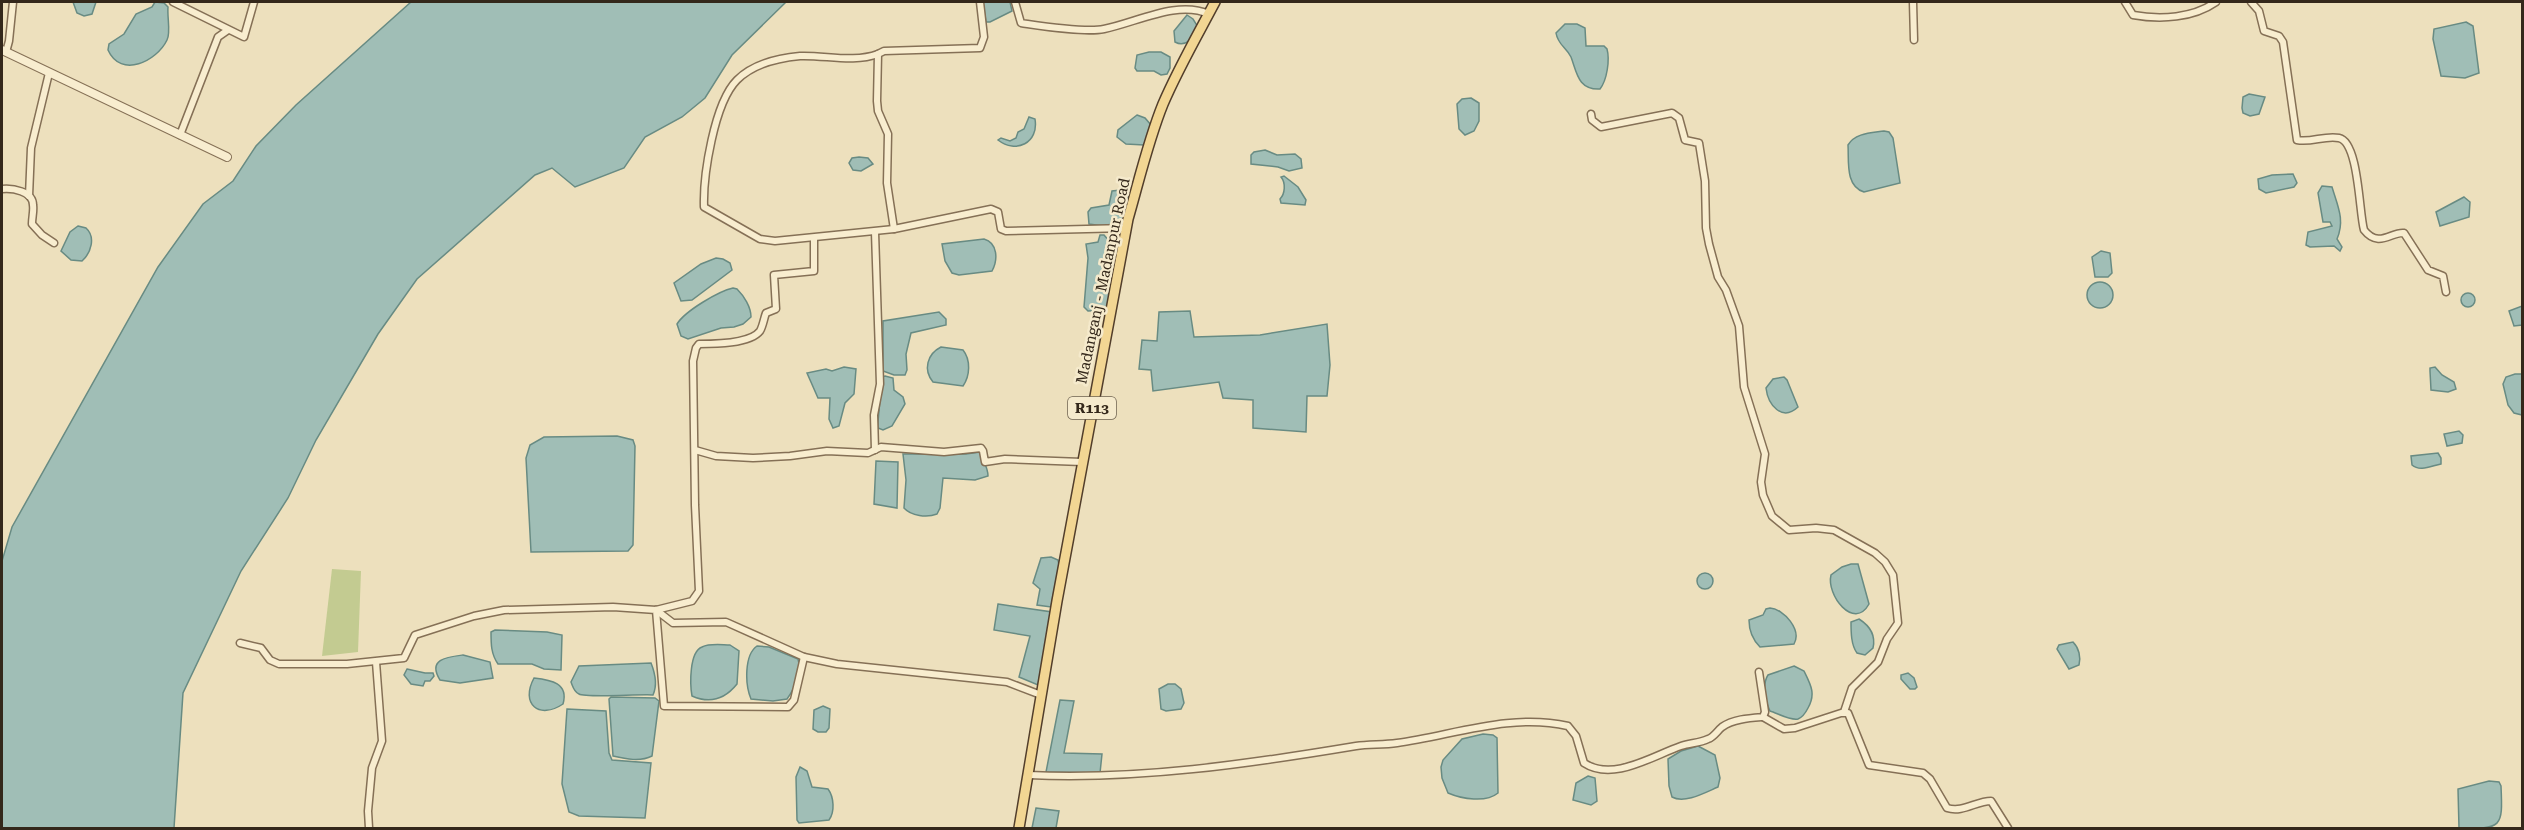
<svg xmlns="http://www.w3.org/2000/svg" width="2524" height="830" viewBox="0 0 2524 830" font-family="'Roboto Serif',serif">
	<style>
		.green { fill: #c3cb91 }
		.water { fill: #a0beb6; stroke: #688b83; stroke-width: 1.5 }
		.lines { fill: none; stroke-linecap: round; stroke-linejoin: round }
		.minor-casing { stroke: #857056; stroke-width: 9 }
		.tertiary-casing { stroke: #857056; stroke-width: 10 }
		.primary-casing { stroke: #523e2b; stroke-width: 12 }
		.minor { stroke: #f8edcf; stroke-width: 6 }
		.tertiary { stroke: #f8edcf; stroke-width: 8 }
		.primary { stroke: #f2d693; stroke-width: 9 }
		.labels { text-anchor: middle; stroke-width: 5; stroke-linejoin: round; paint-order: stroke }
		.shield { fill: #f5eacc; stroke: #6e6250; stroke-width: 1.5 }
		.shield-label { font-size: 14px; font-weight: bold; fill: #34281b }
		.street-label { font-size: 15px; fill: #34281b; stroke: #f5eacc }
	</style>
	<rect width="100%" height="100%" fill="#ede0bd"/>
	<polygon class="green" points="332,569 361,571 358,652 322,656"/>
	<g class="water">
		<polygon points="73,2 96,2 92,14 84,16 77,13"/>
		<path d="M155,2L164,3L168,7C167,17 171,33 167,40C157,61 121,79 108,50L109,44L124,34L136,14L152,7Z"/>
		<polygon points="411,2 786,2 732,55 705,98 682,117 645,137 624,168 575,187 552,168 535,175 417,279 378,334 316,440 288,498 241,571 183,693 174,828 2,828 2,561 12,527 158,267 203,204 233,181 256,146 296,105"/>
		<polygon points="983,2 1010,2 1012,11 990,22 986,22"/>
		<path d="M1187,15L1193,19L1198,27C1195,37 1186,48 1175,42L1174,31Z"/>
		<polygon points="2466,22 2473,26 2479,73 2465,78 2441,76 2433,39 2434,29"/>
		<path d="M1565,24H1577L1585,28L1586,46H1604L1607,49C1610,60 1607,80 1600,89C1578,90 1577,73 1571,57C1566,47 1558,45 1556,33Z"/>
		<polygon points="1149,52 1161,52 1170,57 1170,68 1167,74 1161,75 1154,71 1137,71 1135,68 1137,55"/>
		<polygon points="2249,94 2265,97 2259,114 2250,116 2243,113 2242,108 2243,97"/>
		<polygon points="1471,98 1479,103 1479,121 1474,131 1465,135 1459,129 1457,104 1462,99"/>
		<polygon points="1137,115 1145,118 1151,125 1144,145 1126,144 1117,137 1118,130"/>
		<path d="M1029,117L1035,119C1039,143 1016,154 998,140L1001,138L1010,141L1016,138L1018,132L1024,129Z"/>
		<path d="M1884,131L1889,132L1893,138L1900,183L1864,192C1845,186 1849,161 1848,145C1855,133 1871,133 1884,131Z"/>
		<polygon points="1265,150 1277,155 1295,154 1301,159 1302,168 1289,171 1278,167 1251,164 1251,155 1254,152"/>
		<polygon points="859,157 868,158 873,164 861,171 853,170 849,163 852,158"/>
		<polygon points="2293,174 2297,183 2294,187 2266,193 2259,189 2258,179 2272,175"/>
		<path d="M1284,176L1298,187L1306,200L1305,205L1281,203L1280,199C1285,194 1286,183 1281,177Z"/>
		<path d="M2322,186L2332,187C2338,207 2345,220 2337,239L2342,247L2340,251L2334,246L2310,247L2306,245L2308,232L2332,226L2330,222H2323L2318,193Z"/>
		<path d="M1121,190L1130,193C1124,223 1123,230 1089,224L1088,212L1091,208L1109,205L1112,191Z"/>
		<polygon points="2464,197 2470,202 2469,217 2440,226 2436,212"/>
		<path d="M78,226L86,228C96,237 91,253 82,261L71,260L61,251L70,232Z"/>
		<path d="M1100,235H1104L1116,249C1112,268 1116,292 1105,310L1088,311L1084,307L1088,258L1086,244L1098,242Z"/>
		<path d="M984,239C998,243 998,260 992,271L959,275L952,273L945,261L942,244Z"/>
		<polygon points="2101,251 2110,253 2112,273 2108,277 2095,277 2092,257"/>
		<polygon points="716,258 723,259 730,263 732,270 692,300 681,301 674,283 701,264"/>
		<circle cx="2100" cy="295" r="13"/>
		<path d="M733,288L737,289C744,296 751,307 751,317L743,324L734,327L721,328L688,339L681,336L677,324C685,311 719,291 733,288Z"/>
		<circle cx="2468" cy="300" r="7"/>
		<polygon points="2522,306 2522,325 2514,326 2509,311"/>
		<polygon points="1190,311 1194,337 1260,335 1327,324 1330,365 1327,396 1307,396 1306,432 1253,428 1253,400 1223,398 1219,382 1153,391 1151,370 1139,369 1142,340 1157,341 1159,312"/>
		<polygon points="939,312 946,319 946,325 911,333 906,354 907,370 905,375 894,375 883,371 883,321"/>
		<path d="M941,347L963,350C971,360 970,376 963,386L933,382C923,370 927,354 941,347Z"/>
		<polygon points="844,367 856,369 854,394 845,403 839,426 833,428 829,419 830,398 818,398 807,373 826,369 832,371"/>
		<polygon points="2435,367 2442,375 2454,382 2456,389 2448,392 2431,390 2430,371 2430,368"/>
		<polygon points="2515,374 2522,374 2522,415 2514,413 2508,405 2503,384 2506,377"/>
		<polygon points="885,376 893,378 894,390 903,397 905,404 892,426 883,430 878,428 878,422 882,377"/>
		<path d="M1784,377L1787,380L1798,407C1782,422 1768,405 1766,388L1773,379Z"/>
		<polygon points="2459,431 2463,435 2462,443 2447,446 2444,434"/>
		<polygon points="617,436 633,440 635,446 633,545 628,551 531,552 526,458 530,445 544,437"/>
		<path d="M980,452C983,461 988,467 988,476L975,480L943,478L940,508L937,514C927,518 911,516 904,508L906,480L903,454H966Z"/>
		<path d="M2438,453L2441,458V464C2431,466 2420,472 2412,465L2411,456Z"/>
		<polygon points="876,461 898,462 897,508 874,504"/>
		<polygon points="1051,557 1058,560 1059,565 1051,607 1037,605 1040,589 1033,583 1041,558"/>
		<path d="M1851,564H1858L1869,604C1854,631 1826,595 1831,575L1842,567Z"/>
		<circle cx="1705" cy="581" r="8"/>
		<polygon points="998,604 1052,612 1038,685 1019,677 1030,636 994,630"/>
		<path d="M1770,608C1784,609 1802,630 1794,644L1760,647C1753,640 1749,630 1749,620L1763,615L1766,609Z"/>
		<path d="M1859,619C1870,626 1876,635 1873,648L1865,655L1857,653C1851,645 1851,632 1851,622Z"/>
		<path d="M495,630L547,632L562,635L561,670L544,669L532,664H498C491,654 491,644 491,632Z"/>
		<path d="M2073,642C2079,648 2081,657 2079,665L2069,669L2057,649L2059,645Z"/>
		<path d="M730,645L739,651L737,684C725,699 710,704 692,696C690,685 689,652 702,647C710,643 722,645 730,645Z"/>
		<path d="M757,646L769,647L798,659C802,672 795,688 787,699L773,701L751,699C745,685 744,655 757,646Z"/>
		<path d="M463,655L490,662L493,678L460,683L440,680C427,659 447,657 463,655Z"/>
		<path d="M651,663C655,673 658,684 653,695C639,694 586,698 579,694C574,692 573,687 571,682L579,666Z"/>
		<path d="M1794,666L1804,671C1811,685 1816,694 1808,708C1806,712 1803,717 1798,719C1791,721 1777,713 1770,711C1765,701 1762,684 1768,675Z"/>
		<polygon points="407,669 425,673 433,673 434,676 430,681 425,681 423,686 411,684 404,675"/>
		<polygon points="1908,673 1914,678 1917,687 1915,689 1910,689 1901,679 1901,675"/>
		<path d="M534,678C551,680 569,683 563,704C539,720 520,704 534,678Z"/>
		<polygon points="1168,684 1175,684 1181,689 1184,703 1181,709 1166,711 1161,709 1159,689"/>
		<path d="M611,697L655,698L659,701L652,756C640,762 626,759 613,756L609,699Z"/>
		<polygon points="1060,700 1074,701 1064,753 1102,754 1100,773 1046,772"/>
		<polygon points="823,706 830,709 829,728 826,732 818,732 813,729 814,710"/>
		<polygon points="567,709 606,711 609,753 612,760 651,763 645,818 579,816 569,812 562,784"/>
		<path d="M1483,734L1493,735L1497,738L1498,793C1486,803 1462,799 1448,793L1442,778L1441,767L1443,760L1462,739Z"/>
		<path d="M1698,746L1715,755L1720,778L1718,787C1706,792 1685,804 1672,797L1669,786L1668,759L1681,751Z"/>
		<path d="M800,767L807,771L812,787L828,789C834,797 835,812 829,820L799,823L797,820L796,777Z"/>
		<polygon points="1588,776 1595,778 1597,801 1591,805 1573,800 1576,783"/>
		<path d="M2489,781L2499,782L2501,786C2503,828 2502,829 2459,828L2458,789Z"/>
		<polygon points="1036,808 1059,811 1056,828 1032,828"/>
	</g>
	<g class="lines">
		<defs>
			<g id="minor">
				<polyline points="173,2 244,37 254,2"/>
				<path d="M1015,2L1021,23C1042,26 1085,33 1104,29C1138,22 1177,0 1209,14"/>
				<polyline points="1913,2 1914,40"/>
				<path d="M2125,2L2133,15C2161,20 2193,18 2216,2"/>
				<path d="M2251,2L2259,11L2264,31L2279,36L2283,42L2297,140C2311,143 2325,135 2339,138C2359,142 2359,213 2364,230C2379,249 2392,231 2404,233L2428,270L2443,276L2446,292"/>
				<polyline points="6,52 9,41 13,2"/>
				<path d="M878,54C853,63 826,55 800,56C778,58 753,64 737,80C714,103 703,176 704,207L760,239L775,241L894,229L991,209L998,212L1001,229L1006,231L1127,228"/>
				<polyline points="1591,114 1592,120 1601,127 1672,113 1679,118 1685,140 1699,143 1705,181 1706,228 1709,244 1718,277 1726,290 1739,326 1744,387 1765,454 1761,482 1763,495 1772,516 1789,530 1816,528 1834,530 1875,553 1885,562 1893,575 1898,623 1887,639 1878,662 1852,688 1844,712"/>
				<polyline points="180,135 218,37 228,30"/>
				<path d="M2,189C12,188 33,191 33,205C34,211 32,217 32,224L42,235L54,243"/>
				<polyline points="29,196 31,148 49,73"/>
				<polyline points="894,229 887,183 888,134 878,111 877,101 878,54 884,51 980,48 984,37 980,2"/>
				<polyline points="875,232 880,384 874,415 875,450"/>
				<polyline points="695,450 716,456 753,458 790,456 827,451 868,453 881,447 944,452 981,448 983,451 985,462 1005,459 1082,462"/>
				<path d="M656,610L692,601L699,591L695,505L693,361L696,348L699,344C714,344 750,344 760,331C763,326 764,318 766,313L776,309L774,275L814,271V238"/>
				<polyline points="656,610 673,623 726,622 804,657 837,664 1007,682 1041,695"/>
				<polyline points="240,643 261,648 270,660 279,664 347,664 404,658 415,635 474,616 504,610 613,607 656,610 664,706 788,707 794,700 804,657"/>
				<path d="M1763,717L1784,729L1795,728L1841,713H1848L1869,765L1923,773L1930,779L1947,808C1963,813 1976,801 1991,801L2008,828"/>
				<path d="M1029,775C1138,780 1248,764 1356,746C1369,744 1383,745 1397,743C1454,735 1510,713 1568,726L1576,736L1584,763C1613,782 1652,756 1681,746C1690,743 1700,743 1708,739C1714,737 1717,731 1722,727C1733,719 1750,718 1763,717L1765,712L1759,672"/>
				<polyline points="369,828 368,811 372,768 382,741 376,662"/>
			</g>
			<polyline id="tertiary" points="2,50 227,157"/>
			<path id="primary" d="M1019,828L1057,601L1128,219C1139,181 1148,141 1163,104C1178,69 1197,36 1215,2"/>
		</defs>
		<use href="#minor" class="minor-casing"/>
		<use href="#tertiary" class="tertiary-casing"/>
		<use href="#primary" class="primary-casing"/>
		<use href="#minor" class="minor"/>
		<use href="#tertiary" class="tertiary"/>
		<use href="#primary" class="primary"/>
	</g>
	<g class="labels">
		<rect class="shield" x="1068" y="397" width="48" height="22" rx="4.5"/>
		<g class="shield-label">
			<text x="1092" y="413">R113</text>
		</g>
		<g class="street-label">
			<text transform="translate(1103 281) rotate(-78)" y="5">Madanganj - Madanpur Road</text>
		</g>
	</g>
	<rect width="2524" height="830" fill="none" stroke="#34281b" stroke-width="6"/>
</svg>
